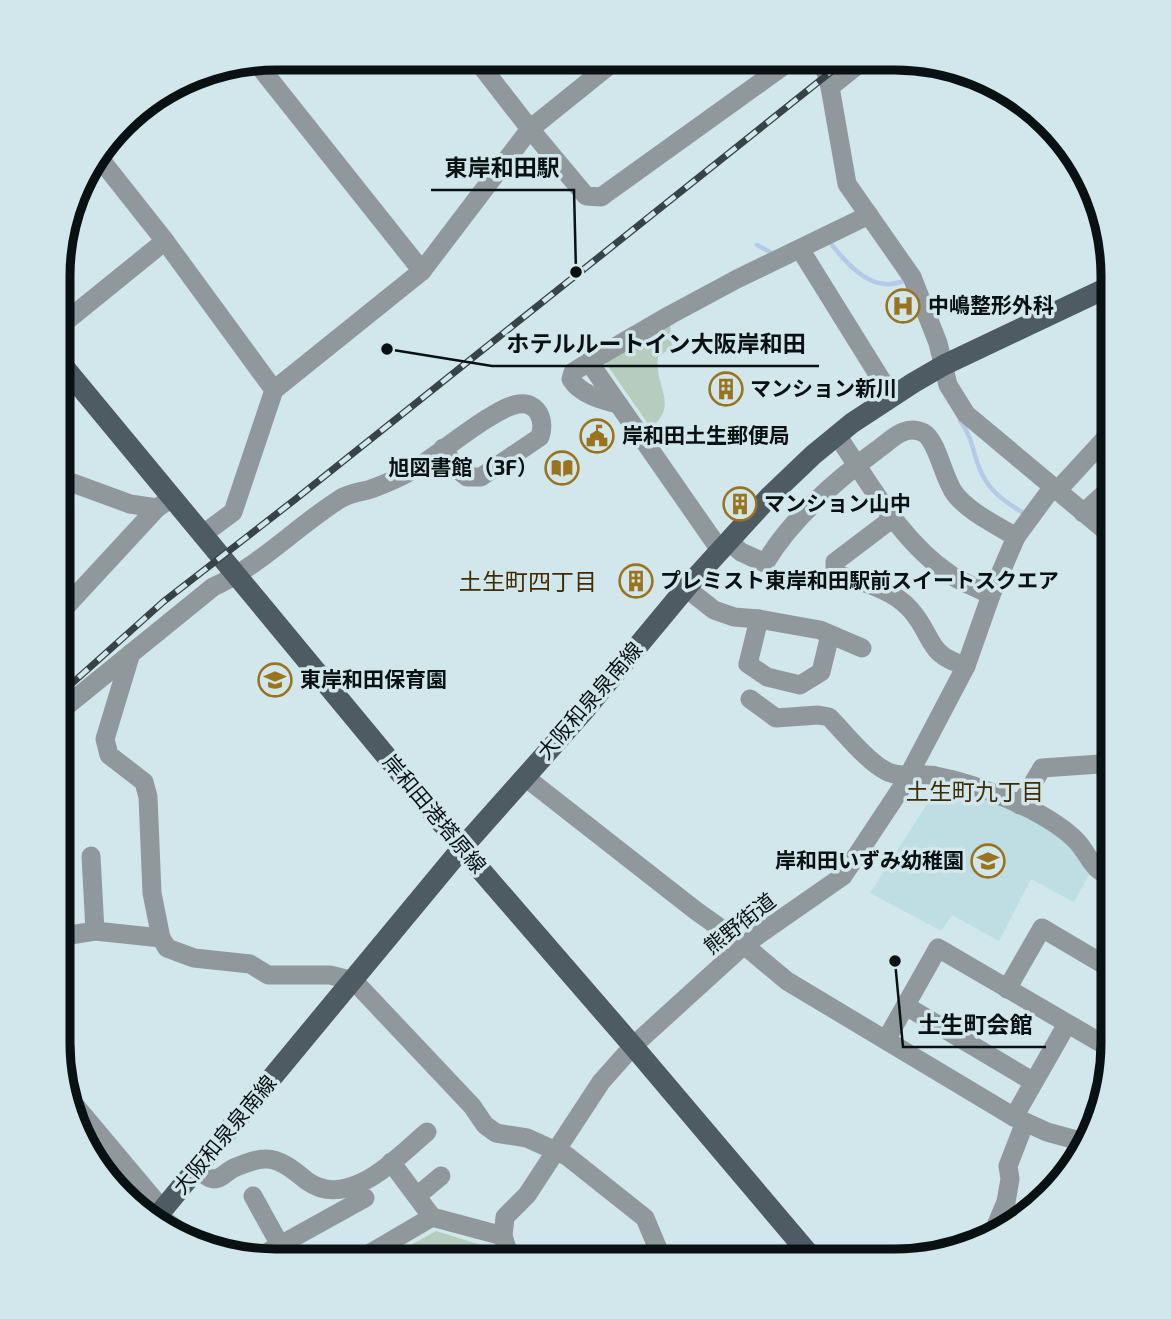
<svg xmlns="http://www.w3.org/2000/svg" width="1171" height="1319" viewBox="0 0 1171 1319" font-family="'Exo 2','Noto Sans JP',sans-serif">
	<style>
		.built { fill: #bedee3 }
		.green { fill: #b6ccbe }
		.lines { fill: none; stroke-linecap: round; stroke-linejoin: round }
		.stream { stroke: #b5c9e9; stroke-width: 4.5 }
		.minor { stroke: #91989c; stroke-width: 19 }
		.major { stroke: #4e5b63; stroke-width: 21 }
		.rail-casing { stroke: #374344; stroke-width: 7 }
		.rail { stroke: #d1e7eb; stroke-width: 4.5; stroke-dasharray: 13; stroke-linecap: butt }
		.labels { text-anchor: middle; stroke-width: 7; stroke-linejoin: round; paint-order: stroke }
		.poi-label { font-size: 21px; font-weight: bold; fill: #091112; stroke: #d1e7eb; text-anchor: start }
		.street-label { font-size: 21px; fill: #091112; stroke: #d1e7eb }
		.neighbourhood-label { font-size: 23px; fill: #3f2c04; stroke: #d1e7eb }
		.rim { fill: none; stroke: #091112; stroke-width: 9 }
		.leader { fill: none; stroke: #091112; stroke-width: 2.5 }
		.callout-dot { fill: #091112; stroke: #d1e7eb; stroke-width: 2.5 }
		.callout-label { font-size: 23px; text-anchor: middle; font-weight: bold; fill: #091112; stroke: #d1e7eb; stroke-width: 7; stroke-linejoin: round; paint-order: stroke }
	</style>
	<rect width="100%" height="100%" fill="#d1e7eb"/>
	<polygon class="built" points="941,782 1048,824 1091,871 1074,902 1031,879 999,941 952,915 941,931 870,893"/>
	<g class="green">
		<path d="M670,324L672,347L658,357C654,387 680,404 651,428L605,362Z"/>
		<polygon points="436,1231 491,1248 498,1261 437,1261 406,1252 405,1248"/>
	</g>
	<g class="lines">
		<g class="stream">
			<path d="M829,241C842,258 862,283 886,284C893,285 901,282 908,280"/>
			<polyline points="757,245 770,252"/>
			<path d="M960,421C971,434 973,452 979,467C987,490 1005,502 1025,514"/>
		</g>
		<g class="minor">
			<polyline points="475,58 530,129 586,196 601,197 793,59"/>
			<polyline points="822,59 830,87 847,184 912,277 938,343 948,385 966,414 1113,537"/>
			<polyline points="255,61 422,271"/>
			<polyline points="830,87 865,59"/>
			<polyline points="97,155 165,241 274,390"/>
			<polyline points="800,249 892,397"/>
			<polyline points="60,326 165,241"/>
			<polyline points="589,362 670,315 737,279 869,215"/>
			<path d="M618,404C601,400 580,394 571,379L573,372L589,362L720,550"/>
			<path d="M837,435C870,484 901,542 951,575C963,583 978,588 991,595"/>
			<polyline points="59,478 130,504 157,508"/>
			<polyline points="1057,491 1113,430"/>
			<polyline points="1083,513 1113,486"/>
			<path d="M893,518L835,562V574C861,582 891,588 910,609C935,637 925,654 966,666"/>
			<polyline points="202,535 233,512 274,390 422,271 530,129 617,59"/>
			<path d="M728,541L741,552L765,563C792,518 835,481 877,450C885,445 894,435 903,432C910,429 918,430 924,433C938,442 943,478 955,494C970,513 995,524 1016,537"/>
			<polyline points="686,588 714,610 734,617 759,619 820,630 862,648"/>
			<polyline points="59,614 157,508 172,498"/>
			<polyline points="759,619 748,664 767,677 800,685 821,672 830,635"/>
			<polyline points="131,653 105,739 109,755 144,782 148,797 152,893 161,938 167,948 194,958 250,964 268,975 330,975 354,981 472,1106 485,1125 496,1133 527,1138 567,1156 645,1218 663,1261"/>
			<path d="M750,699L776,718L818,715L829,717C845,733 868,763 888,772C904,779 920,772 936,776C968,782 1003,796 1032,810C1049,819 1068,830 1080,845C1094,864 1090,866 1113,879"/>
			<path d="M59,712L213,587C260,566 297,526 340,499C349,493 361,492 371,489C385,484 401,477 415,469C437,456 496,406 519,404C539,402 545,421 540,437L481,477H467L458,470L443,448"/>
			<polyline points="525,777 695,910 744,945 787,981 1014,1117 1047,1132 1087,1143"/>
			<polyline points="1020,805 1042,768 1100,764"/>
			<polyline points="91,856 95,931"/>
			<polyline points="58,937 95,931 161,938"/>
			<polyline points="1007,989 1042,928 1113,970"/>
			<polyline points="906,1006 1032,1081"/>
			<polyline points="886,1040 938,948 1113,1050"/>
			<polyline points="74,1104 163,1210"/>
			<polyline points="1014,1117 1067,1024"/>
			<polyline points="1078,1159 1079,1141"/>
			<polyline points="391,1162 432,1217"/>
			<path d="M197,1168C201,1171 206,1177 210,1178C220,1182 226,1171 234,1168C243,1164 255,1159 265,1159C280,1158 296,1172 307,1181C349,1211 397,1157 427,1132"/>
			<polyline points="253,1196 280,1245"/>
			<polyline points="417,1196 441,1176"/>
			<polyline points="158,1216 191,1239"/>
			<polyline points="1000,1230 995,1228 1006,1202 1010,1179 1008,1166 1025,1122"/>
			<polyline points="255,1259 365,1198"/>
			<polyline points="357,1261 432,1217 503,1236"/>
			<polyline points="511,1261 503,1236 505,1217 527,1195 601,1082 633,1046 744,945 843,876 904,784 966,666 991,595 1016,537 1052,488"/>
		</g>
		<g class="major">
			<polyline points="59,361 478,867 633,1046 815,1261"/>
			<polyline points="154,1220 462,848 583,712 686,588 769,497 813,455 852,423 913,383 944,365 1113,285"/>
		</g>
		<defs>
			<polyline id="rail" points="59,695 163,602 297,498 847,59"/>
		</defs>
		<use href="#rail" class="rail-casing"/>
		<use href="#rail" class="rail"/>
	</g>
	<defs>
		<symbol id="hospital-ring" viewBox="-11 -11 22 22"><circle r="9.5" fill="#d1e7eb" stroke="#9a731f" stroke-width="1.5"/><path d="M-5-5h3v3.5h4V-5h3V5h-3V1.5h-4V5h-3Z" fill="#9a731f"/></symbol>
		<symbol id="building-ring" viewBox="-11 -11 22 22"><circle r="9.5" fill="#d1e7eb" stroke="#9a731f" stroke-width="1.5"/><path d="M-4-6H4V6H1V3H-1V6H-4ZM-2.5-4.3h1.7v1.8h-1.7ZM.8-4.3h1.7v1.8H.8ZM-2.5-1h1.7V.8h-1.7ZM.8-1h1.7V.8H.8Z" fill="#9a731f"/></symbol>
		<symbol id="civic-ring" viewBox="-11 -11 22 22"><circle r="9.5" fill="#d1e7eb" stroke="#9a731f" stroke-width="1.5"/><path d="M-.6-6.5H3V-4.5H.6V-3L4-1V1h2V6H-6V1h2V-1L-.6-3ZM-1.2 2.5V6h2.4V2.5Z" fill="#9a731f"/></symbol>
		<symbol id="library-ring" viewBox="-11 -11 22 22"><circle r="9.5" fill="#d1e7eb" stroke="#9a731f" stroke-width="1.5"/><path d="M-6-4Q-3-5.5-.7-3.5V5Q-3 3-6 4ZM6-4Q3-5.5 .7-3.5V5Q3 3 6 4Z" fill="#9a731f"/></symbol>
		<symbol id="school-ring" viewBox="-11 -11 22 22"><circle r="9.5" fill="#d1e7eb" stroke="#9a731f" stroke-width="1.5"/><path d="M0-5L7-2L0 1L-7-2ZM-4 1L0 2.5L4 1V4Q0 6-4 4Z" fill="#9a731f"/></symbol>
	</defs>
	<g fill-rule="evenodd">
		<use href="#hospital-ring" x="884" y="287" width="38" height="38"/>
		<use href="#building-ring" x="707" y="370" width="38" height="38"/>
		<use href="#civic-ring" x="578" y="417" width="38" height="38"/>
		<use href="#library-ring" x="543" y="449" width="38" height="38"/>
		<use href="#building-ring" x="721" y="485" width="38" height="38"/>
		<use href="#building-ring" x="617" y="562" width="38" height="38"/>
		<use href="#school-ring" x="256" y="661" width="38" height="38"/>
		<use href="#school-ring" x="969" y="842" width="38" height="38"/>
	</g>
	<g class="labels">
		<g class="poi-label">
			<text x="928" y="313">中嶋整形外科</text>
			<text x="750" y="396">マンション新川</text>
			<text x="622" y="443">岸和田土生郵便局</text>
			<text x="538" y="475" text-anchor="end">旭図書館（3F）</text>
			<text x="764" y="511">マンション山中</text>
			<text x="660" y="588">プレミスト東岸和田駅前スイートスクエア</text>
			<text x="300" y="687">東岸和田保育園</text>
			<text x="964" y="868" text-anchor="end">岸和田いずみ幼稚園</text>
		</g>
		<g class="street-label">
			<text transform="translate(590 701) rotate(-49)" y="7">大阪和泉泉南線</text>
			<text transform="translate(434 814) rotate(50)" y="7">岸和田港塔原線</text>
			<text transform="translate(740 924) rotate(-38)" y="7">熊野街道</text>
			<text transform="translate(225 1135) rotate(-50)" y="7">大阪和泉泉南線</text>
		</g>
		<g class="neighbourhood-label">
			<text x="528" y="590">土生町四丁目</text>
			<text x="975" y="800">土生町九丁目</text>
		</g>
	</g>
	<path d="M0 0H1171V1319H0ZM276 70H895A206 206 0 0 1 1101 276V1043A206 206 0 0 1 895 1249H276A206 206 0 0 1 70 1043V276A206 206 0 0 1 276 70Z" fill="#d1e7eb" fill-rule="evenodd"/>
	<path class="rim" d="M276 70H895A206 206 0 0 1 1101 276V1043A206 206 0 0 1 895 1249H276A206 206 0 0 1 70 1043V276A206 206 0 0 1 276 70Z"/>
	<path class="leader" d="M576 272L574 190H431M387 349L492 366H819M895 961L903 1047H1046"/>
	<g class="callout-dot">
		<circle cx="576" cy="272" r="7"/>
		<circle cx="387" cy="349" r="7"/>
		<circle cx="895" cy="961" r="7"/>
	</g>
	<g class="callout-label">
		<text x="502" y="176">東岸和田駅</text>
		<text x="656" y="352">ホテルルートイン大阪岸和田</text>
		<text x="975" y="1033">土生町会館</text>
	</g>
</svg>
